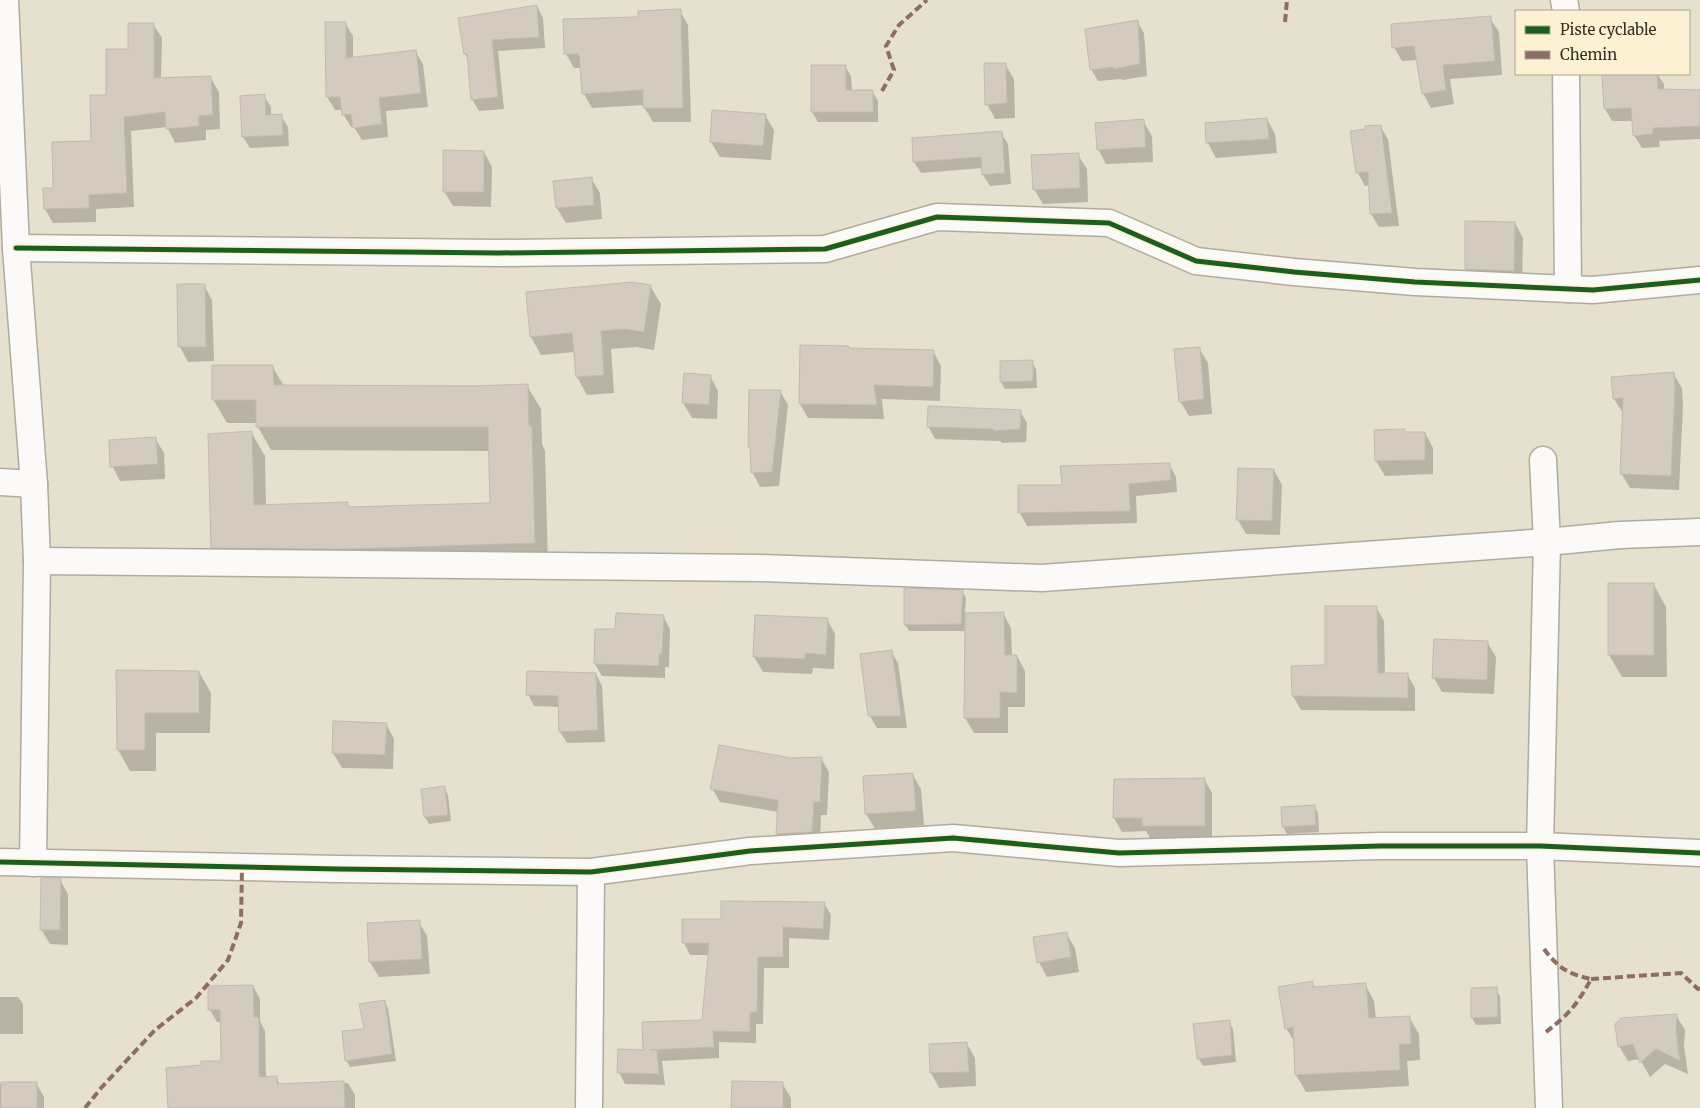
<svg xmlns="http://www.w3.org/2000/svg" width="1700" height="1108" viewBox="0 0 1700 1108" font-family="Merriweather,serif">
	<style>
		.shadow { fill: #0003 }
		.building { fill: #d3cac0; stroke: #c3bab0 }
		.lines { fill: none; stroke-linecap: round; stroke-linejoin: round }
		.minor-casing { stroke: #b0ab9e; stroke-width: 29 }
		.minor { stroke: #fbfaf8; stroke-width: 26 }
		.quiet { stroke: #8d6e63; stroke-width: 4; stroke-dasharray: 8 4; stroke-linecap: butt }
		.cycleway-casing { stroke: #fcf2d3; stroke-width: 8 }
		.cycleway { stroke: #1b5e20; stroke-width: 5 }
	</style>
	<rect width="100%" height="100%" fill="#e6e0cf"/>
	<g class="shadow">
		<polygon points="537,6 543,18 545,48 498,51 504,109 479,111 472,99 468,59 465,54"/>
		<polygon points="680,11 688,25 691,122 653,122 644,107 644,105 592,108 584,94 582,68 574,68 566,54 639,18"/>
		<polygon points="1490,18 1499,32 1502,75 1450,79 1454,104 1431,108 1423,93 1418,60 1402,61 1394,47"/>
		<polygon points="1137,21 1144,33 1147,76 1122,80 1121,79 1098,81 1091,69"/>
		<polygon points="345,23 353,36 353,59 415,51 423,64 428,107 386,111 388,137 362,140 354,127 351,127 343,114 343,110 335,110 327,97"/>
		<polygon points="153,24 162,38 161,79 210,77 219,92 220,129 206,130 206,140 175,143 167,127 131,131 134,207 96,209 96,222 53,223 45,209 55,190 92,143 107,96 129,50"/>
		<polygon points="1005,64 1014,79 1015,118 995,119 987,104"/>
		<polygon points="812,66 845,66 851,76 852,91 872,91 878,101 878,122 818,122 812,112"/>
		<polygon points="1604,74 1657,74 1664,84 1664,90 1700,91 1700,139 1659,141 1660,147 1642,148 1634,135 1633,121 1612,121 1605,109"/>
		<polygon points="264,96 271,107 271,116 281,116 288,127 289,146 250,148 243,137"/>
		<polygon points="713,111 765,115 774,130 771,160 720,157 711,142"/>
		<polygon points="1267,119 1275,134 1277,153 1216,158 1208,143 1206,124"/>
		<polygon points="1143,121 1152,136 1153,162 1106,164 1098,149"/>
		<polygon points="1380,126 1388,139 1399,226 1379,227 1371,214 1370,185 1365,186 1358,173 1352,132"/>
		<polygon points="1001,133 1008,144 1011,184 990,186 983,175 983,168 921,173 914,162"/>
		<polygon points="484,152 492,167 491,207 453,206 444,191"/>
		<polygon points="1078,155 1087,169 1088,202 1043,204 1034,189"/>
		<polygon points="591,178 600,193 602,219 566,223 557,208"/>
		<polygon points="1515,223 1523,238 1522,286 1474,284 1466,269"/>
		<polygon points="204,285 212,300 214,361 188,362 180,347"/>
		<polygon points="650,286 661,304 654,350 636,347 611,349 614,393 587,395 577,377 575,352 541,355 531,337"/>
		<polygon points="802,346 848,347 849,350 933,351 941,366 940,401 882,399 884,419 808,418 800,404"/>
		<polygon points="1199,348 1208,363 1212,414 1189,416 1180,401"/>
		<polygon points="1032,362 1036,369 1037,388 1005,389 1001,382"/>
		<polygon points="272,366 284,386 474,387 527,386 541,409 542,444 545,451 548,567 226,571 212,547 251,432 265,456 266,506 347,504 350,508 491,504 490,451 271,450 258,427 257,423 227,423 213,399"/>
		<polygon points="1673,373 1682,388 1683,405 1679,490 1630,488 1621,473 1623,413 1614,399"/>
		<polygon points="710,376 718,391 717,419 692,418 683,403"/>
		<polygon points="780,391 788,405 779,486 760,487 753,473 752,450"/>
		<polygon points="1020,411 1027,423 1026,442 1002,443 1000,441 935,439 928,426"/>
		<polygon points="1405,433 1425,433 1433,448 1433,474 1385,476 1376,461"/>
		<polygon points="155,438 164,453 165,479 120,481 112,466"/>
		<polygon points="1169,464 1176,477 1177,492 1136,496 1137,523 1027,526 1020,513 1063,486"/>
		<polygon points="1274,470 1282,485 1280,535 1246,534 1238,520"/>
		<polygon points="1654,585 1666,607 1667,677 1622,677 1609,655"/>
		<polygon points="962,591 966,598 965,614 1003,613 1011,628 1012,656 1017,656 1025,671 1025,707 1008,707 1008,733 974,733 965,718 966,631 909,631 905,624"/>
		<polygon points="1376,607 1384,621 1385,674 1407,674 1415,688 1415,711 1301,710 1293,696 1292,668 1326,666"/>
		<polygon points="663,616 670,629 669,667 665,667 665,678 602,676 595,664 617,631"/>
		<polygon points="827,619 835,634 834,669 813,668 812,674 763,672 754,657"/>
		<polygon points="1487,642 1496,657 1494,694 1442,692 1434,678"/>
		<polygon points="891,651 898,663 907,728 877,728 870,716"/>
		<polygon points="118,672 199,672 211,693 210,733 156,733 156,771 130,771 118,750"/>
		<polygon points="596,674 602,686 605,742 567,743 560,732 560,707 534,706 528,694"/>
		<polygon points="386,724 394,739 393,769 342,768 333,753"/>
		<polygon points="821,758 829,772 827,815 821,815 820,846 785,848 777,834 778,812 720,802 712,788"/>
		<polygon points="912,774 921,789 924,825 875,829 866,814"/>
		<polygon points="1204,779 1212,793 1212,840 1151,840 1146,831 1122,832 1114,818 1116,780"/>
		<polygon points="444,788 448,795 451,821 429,824 425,817"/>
		<polygon points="1314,806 1318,813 1319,832 1287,834 1283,827"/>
		<polygon points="60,880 68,894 68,945 50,944 41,929"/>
		<polygon points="824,903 831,915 829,940 789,938 789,968 764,968 763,1024 756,1024 756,1043 719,1042 719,1058 662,1061 665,1085 625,1084 619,1072 644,1051 703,1021 710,955 690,955 684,943 722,920"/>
		<polygon points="419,922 427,936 430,974 379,977 370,962 368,924"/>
		<polygon points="1066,933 1075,948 1079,972 1047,977 1039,962"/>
		<polygon points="1312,982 1315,988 1365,984 1374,1001 1376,1019 1409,1017 1419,1034 1420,1060 1407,1061 1409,1086 1306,1092 1296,1075 1295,1043 1286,1028"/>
		<polygon points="253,986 260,999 260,1021 265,1031 266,1078 276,1077 280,1085 348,1083 355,1095 355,1108 169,1108 202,1066 222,1062 222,1022 217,1022 210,1010"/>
		<polygon points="1496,989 1500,996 1501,1024 1476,1025 1472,1018"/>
		<polygon points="0,997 18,997 23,1004 23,1034 0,1034"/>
		<polygon points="384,1001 388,1008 396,1061 350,1067 346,1060"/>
		<polygon points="1676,1015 1685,1030 1684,1047 1688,1074 1665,1064 1650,1077 1640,1059 1628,1061 1619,1046"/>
		<polygon points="1229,1022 1233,1029 1236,1062 1203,1066 1199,1059 1194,1025"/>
		<polygon points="967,1044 975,1058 976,1086 939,1088 931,1073 930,1045"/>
		<polygon points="36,1083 44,1097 44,1108 0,1108 0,1084"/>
		<polygon points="782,1083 791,1098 791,1108 733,1108"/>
	</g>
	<g class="building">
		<polygon points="537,5 539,37 492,40 498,97 471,100 467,54 464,54 458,18"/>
		<polygon points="681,9 683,108 643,108 643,90 582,94 579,54 564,54 563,19 638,17 638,11"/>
		<polygon points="1491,16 1495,61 1443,65 1446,90 1422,94 1414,46 1392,48 1391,24"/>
		<polygon points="1138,20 1140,64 1113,69 1113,67 1090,70 1085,29"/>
		<polygon points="325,22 346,22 346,58 416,50 421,93 379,98 382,124 353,128 351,114 342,115 340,97 326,97"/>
		<polygon points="128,23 154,23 154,78 211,76 213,115 198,116 199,126 166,129 165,112 124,117 127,193 89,195 89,208 44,209 43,188 53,188 52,142 91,141 90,95 106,95 106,49 128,49"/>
		<polygon points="984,63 1006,63 1007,103 985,105"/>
		<polygon points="811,65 846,65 846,90 873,90 873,112 811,112"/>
		<polygon points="1602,74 1657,74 1658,89 1700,90 1700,126 1653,128 1653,134 1633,136 1631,108 1604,109"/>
		<polygon points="265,94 266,115 282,114 283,135 242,137 240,96"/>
		<polygon points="712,110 766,114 763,146 710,142"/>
		<polygon points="1267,118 1269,139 1206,143 1205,123"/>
		<polygon points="1144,119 1146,147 1097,150 1095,123"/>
		<polygon points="1381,125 1392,213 1370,214 1368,172 1356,173 1350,131 1365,129 1365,126"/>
		<polygon points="1002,131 1005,173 982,175 981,157 913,162 912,138"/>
		<polygon points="443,150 484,151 484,192 443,192"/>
		<polygon points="1079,153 1080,188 1033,190 1031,155"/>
		<polygon points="592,177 594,205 556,208 553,181"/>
		<polygon points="1465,221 1515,222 1514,271 1465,269"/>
		<polygon points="632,282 651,285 644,332 625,329 601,331 604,375 576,377 572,333 530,337 526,292"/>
		<polygon points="177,284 205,284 206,347 178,347"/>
		<polygon points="800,345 849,346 848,348 934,350 933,387 874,385 877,405 799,404"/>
		<polygon points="1200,347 1204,399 1179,402 1174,349"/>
		<polygon points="1033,360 1033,381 1000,382 1000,361"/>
		<polygon points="212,365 273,365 274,385 474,386 528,384 529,426 532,426 535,543 349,549 211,548 208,434 252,431 254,505 348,502 348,507 490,503 488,427 256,427 256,400 212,400"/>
		<polygon points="1674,372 1675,389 1671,476 1620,474 1623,398 1613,399 1611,377"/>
		<polygon points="684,373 711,375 709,405 682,403"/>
		<polygon points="749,390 781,390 772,472 751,473 750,447 748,447"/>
		<polygon points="928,406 1021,410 1020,429 993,431 993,429 927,427"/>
		<polygon points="1405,429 1405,432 1425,432 1425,460 1375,461 1374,430"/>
		<polygon points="156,437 158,464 110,467 109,440"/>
		<polygon points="1170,463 1171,480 1129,484 1130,511 1018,513 1018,485 1062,485 1060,466"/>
		<polygon points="1238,468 1274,469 1272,521 1236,520"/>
		<rect x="1608" y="583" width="46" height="72"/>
		<polygon points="904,588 963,590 961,624 904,625"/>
		<polygon points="1325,606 1377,606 1378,673 1408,673 1408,698 1292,696 1291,666 1325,665"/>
		<polygon points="1004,612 1005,655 1017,655 1017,693 1000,692 1000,718 964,718 965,613"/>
		<polygon points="616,613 664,615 662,654 659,654 659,666 594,664 595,629 615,629"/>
		<polygon points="755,615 828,618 826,655 805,653 805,659 753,657"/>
		<polygon points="1434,639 1488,641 1487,680 1432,678"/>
		<polygon points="892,650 901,716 868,716 860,654"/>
		<polygon points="116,670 199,671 199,713 145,713 145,750 117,750"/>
		<polygon points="527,671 596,673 598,730 559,732 558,696 526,695"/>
		<polygon points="333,721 387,723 385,755 332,753"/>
		<polygon points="719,745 791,758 822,757 820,802 814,802 812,832 776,834 778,800 710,789"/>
		<polygon points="913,773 916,811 865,814 863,776"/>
		<polygon points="1205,778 1205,826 1142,826 1142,818 1113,818 1114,779"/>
		<polygon points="445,786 448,815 424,817 421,789"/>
		<polygon points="1315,805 1316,825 1282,827 1281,807"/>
		<polygon points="41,878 61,878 60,930 40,930"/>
		<polygon points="721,901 825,902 823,929 783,927 783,957 758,957 757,1012 750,1012 750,1032 713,1031 714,1047 650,1050 657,1050 659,1074 617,1073 618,1049 643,1050 642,1022 702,1020 709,943 682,943 682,919 721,919"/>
		<polygon points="420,920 422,959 369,962 367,923"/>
		<polygon points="1067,932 1071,957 1037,963 1033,937"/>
		<polygon points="1313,981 1313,987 1366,983 1369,1018 1410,1016 1411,1044 1399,1044 1400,1070 1295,1075 1293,1027 1285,1029 1278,987"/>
		<polygon points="253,985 254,1017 259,1017 259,1077 277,1076 277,1084 344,1081 345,1108 168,1108 166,1068 201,1065 201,1061 221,1061 220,1010 208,1010 208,986"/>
		<polygon points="1497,987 1498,1017 1471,1018 1471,988"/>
		<polygon points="385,1000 392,1054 345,1061 342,1031 364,1029 359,1004"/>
		<polygon points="1677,1014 1676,1031 1680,1061 1656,1049 1640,1063 1633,1044 1618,1047 1615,1024 1621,1018"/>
		<polygon points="1230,1020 1232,1055 1197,1059 1193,1024"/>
		<polygon points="967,1042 969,1072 930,1073 929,1044"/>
		<polygon points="732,1081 783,1082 783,1108 731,1108"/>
		<rect x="1" y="1082" width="36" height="26"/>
	</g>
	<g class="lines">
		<defs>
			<g id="minor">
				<polyline points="5,0 16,248 34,484 37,561 33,863"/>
				<polyline points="1564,0 1566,11"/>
				<polyline points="1566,74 1568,289"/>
				<polyline points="16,248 499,253 825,249 937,217 1109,223 1196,261 1294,272 1415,282 1593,290 1700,280"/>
				<polyline points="1543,460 1547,542 1540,846 1549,1108"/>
				<polyline points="0,482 34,484"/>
				<polyline points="37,561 759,568 1042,578 1547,542 1620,535 1700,532"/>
				<polyline points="0,862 338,869 591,872 750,851 953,838 1119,853 1380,846 1540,846 1700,853"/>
				<polyline points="589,1108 591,872"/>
			</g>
		</defs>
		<use href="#minor" class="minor-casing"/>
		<use href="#minor" class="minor"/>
		<g class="quiet">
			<polyline points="1285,22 1287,0"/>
			<polyline points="882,91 894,70 886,46 899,25 927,0"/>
			<path d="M1544,949C1558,968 1568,974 1591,979C1577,1005 1569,1014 1546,1032"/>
			<polyline points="1591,979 1681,973 1698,989 1700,988"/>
			<polyline points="85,1108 101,1088 155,1030 196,998 228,960 241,923 242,867"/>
		</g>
		<defs>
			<g id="cycleway">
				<polyline points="16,248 499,253 825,249 937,217 1109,223 1196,261 1294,272 1415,282 1593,290 1700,280"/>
				<polyline points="0,862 338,869 591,872 750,851 953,838 1119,853 1380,846 1540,846 1700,853"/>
			</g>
		</defs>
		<use href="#cycleway" class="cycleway-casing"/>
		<use href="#cycleway" class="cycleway"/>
	</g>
	<rect x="1515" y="10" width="175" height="65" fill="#fcf2d3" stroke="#aca48d"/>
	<rect x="1525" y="26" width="25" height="8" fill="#1b5e20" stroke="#aca48d"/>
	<text x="1560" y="35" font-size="15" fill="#332f23">Piste cyclable</text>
	<rect x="1525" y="51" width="25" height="8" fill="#8d6e63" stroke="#aca48d"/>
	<text x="1560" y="60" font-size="15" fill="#332f23">Chemin</text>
</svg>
